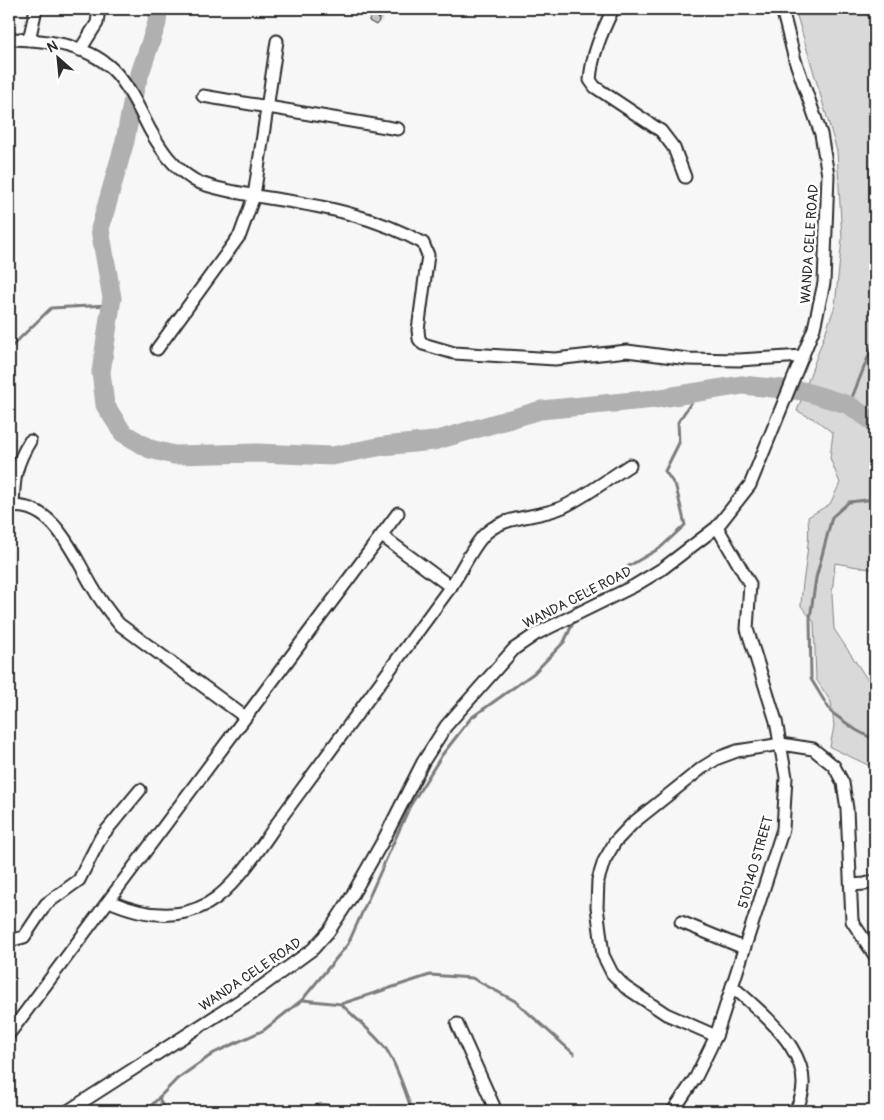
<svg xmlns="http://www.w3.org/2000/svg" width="884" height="1120" viewBox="0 0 884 1120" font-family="Pangolin,sans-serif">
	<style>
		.green { fill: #d9d9d9; stroke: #828282 }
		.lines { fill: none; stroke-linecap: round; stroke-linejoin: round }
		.stream { stroke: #7b7b7b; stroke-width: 3 }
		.river { stroke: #b0b0b0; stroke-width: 19 }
		.building { fill: #c4c4c4; stroke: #2b2b2b; filter: url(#shadow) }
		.street-casing { stroke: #2b2b2b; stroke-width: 15 }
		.street { stroke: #fff; stroke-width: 11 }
		.labels { text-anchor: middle; stroke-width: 5; stroke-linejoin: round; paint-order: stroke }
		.street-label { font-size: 14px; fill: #2b2b2b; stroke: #fff }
	</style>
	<defs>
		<filter id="shadow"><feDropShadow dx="3.5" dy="-3.5" stdDeviation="1" flood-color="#0004"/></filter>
	</defs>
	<rect width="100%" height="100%" fill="#f7f7f7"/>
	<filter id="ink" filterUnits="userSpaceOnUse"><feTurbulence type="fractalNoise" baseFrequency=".02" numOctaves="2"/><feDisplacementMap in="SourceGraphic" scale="10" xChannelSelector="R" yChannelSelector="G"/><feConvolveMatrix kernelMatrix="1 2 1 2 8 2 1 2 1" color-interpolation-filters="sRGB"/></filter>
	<g filter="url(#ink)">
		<path class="green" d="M795,9H873L875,12V570L835,563L832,595L834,629L875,691V766H870L830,747L834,726L831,702L816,679L814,622L801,606C802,576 811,548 808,517L830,504L840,483L830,458L833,433L816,420L797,411L835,306L842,239L837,151Z"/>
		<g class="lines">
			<g class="stream">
				<polyline points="865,9 875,27"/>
				<polyline points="9,349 51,308 109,305"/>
				<polyline points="849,405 875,340"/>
				<polyline points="875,499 849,502 832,517 816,578 810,618 811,679 831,712 856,730 875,740"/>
				<polyline points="574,607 584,592 660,548 685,525 676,487 665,471 679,443 678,422 700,390"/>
				<polyline points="303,1000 341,1004 430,975 472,978 515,1001 574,1054"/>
				<path d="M341,1004C356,1019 373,1032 386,1049C395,1062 407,1096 412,1111"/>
				<polyline points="159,1097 164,1111"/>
				<polyline points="146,1111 177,1079 214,1053 264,1030 302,1000 348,944 410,806 442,755 471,718 534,673 564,642 573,623"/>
			</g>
			<polyline class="river" points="158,9 157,23 135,88 125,141 100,229 112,298 101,372 105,405 123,433 150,449 174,455 257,453 332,456 383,446 434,441 541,410 655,399 742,385 803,391 849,405 875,423"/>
		</g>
		<polygon class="building" points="372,9 385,9 378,16 379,21 376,25 369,21"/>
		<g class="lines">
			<defs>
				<g id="street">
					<path d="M613,9C602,32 592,54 590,80L595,87L661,131L674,148L685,177"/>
					<path d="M9,39C46,40 91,44 117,74C131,90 140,111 150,130C162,151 173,167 194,180C209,189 256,196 275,199C328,207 376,217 423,243L428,255L418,330L419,339L423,344L454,353L555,359L627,351L688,359L739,360L803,356"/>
					<polyline points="29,40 36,9"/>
					<polyline points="80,50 97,23 99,9"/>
					<polyline points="203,96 398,129"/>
					<polyline points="157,349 240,235 254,196 277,41"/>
					<path d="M13,506C14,479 15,465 30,441"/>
					<path d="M9,507C53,500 74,556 92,586C100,600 109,612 119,624L245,717"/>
					<polyline points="382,536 451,587"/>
					<polyline points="851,885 865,884 875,881"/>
					<path d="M109,901C141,915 176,921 207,904C237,887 263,843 283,815C337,741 391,667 446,593C460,576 468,553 483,536C503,514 537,519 563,507C586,496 608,479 630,465"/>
					<polyline points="681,922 744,948"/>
					<polyline points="9,941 24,937 46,904 79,880 101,837 140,790"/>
					<path d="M732,986C765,1016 825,1061 795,1111"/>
					<polyline points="457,1024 496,1111"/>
					<polyline points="9,1034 398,513"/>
					<polyline points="716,1036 666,1014 625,987 612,973 603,955 597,907 598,880 604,861 615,842 633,823 702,768 718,758 737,751 781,744 813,749 834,766 843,783 847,809 852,921 875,956"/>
					<polyline points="68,1111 261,987 313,949 329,931 350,899 384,839 423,762 446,726 514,649 536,634 634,586 662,569 717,527 750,485 814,328 824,283 828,175 821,134 795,60 782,9"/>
					<polyline points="320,1111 326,1111"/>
					<polyline points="673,1111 696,1077 716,1036 783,829 786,777 776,721 747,629 750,584 717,527"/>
				</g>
			</defs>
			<use href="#street" class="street-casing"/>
			<use href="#street" class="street"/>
		</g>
	</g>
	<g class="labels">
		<g class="street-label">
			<text transform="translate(809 244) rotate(-86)" y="5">WANDA CELE ROAD</text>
			<text transform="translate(577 597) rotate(-27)" y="5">WANDA CELE ROAD</text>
			<text transform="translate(755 862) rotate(-74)" y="5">510140 STREET</text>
			<text transform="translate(250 974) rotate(-34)" y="5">WANDA CELE ROAD</text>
		</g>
	</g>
	<rect width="884" height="1120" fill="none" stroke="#fff" stroke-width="30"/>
	<rect x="15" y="15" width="854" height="1090" fill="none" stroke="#2b2b2b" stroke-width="2" filter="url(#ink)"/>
	<g transform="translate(58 58) rotate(333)" stroke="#ffffff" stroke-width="4" paint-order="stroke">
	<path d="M0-4L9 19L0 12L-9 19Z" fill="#2b2b2b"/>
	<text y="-8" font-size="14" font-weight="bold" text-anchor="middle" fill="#2b2b2b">N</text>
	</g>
</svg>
